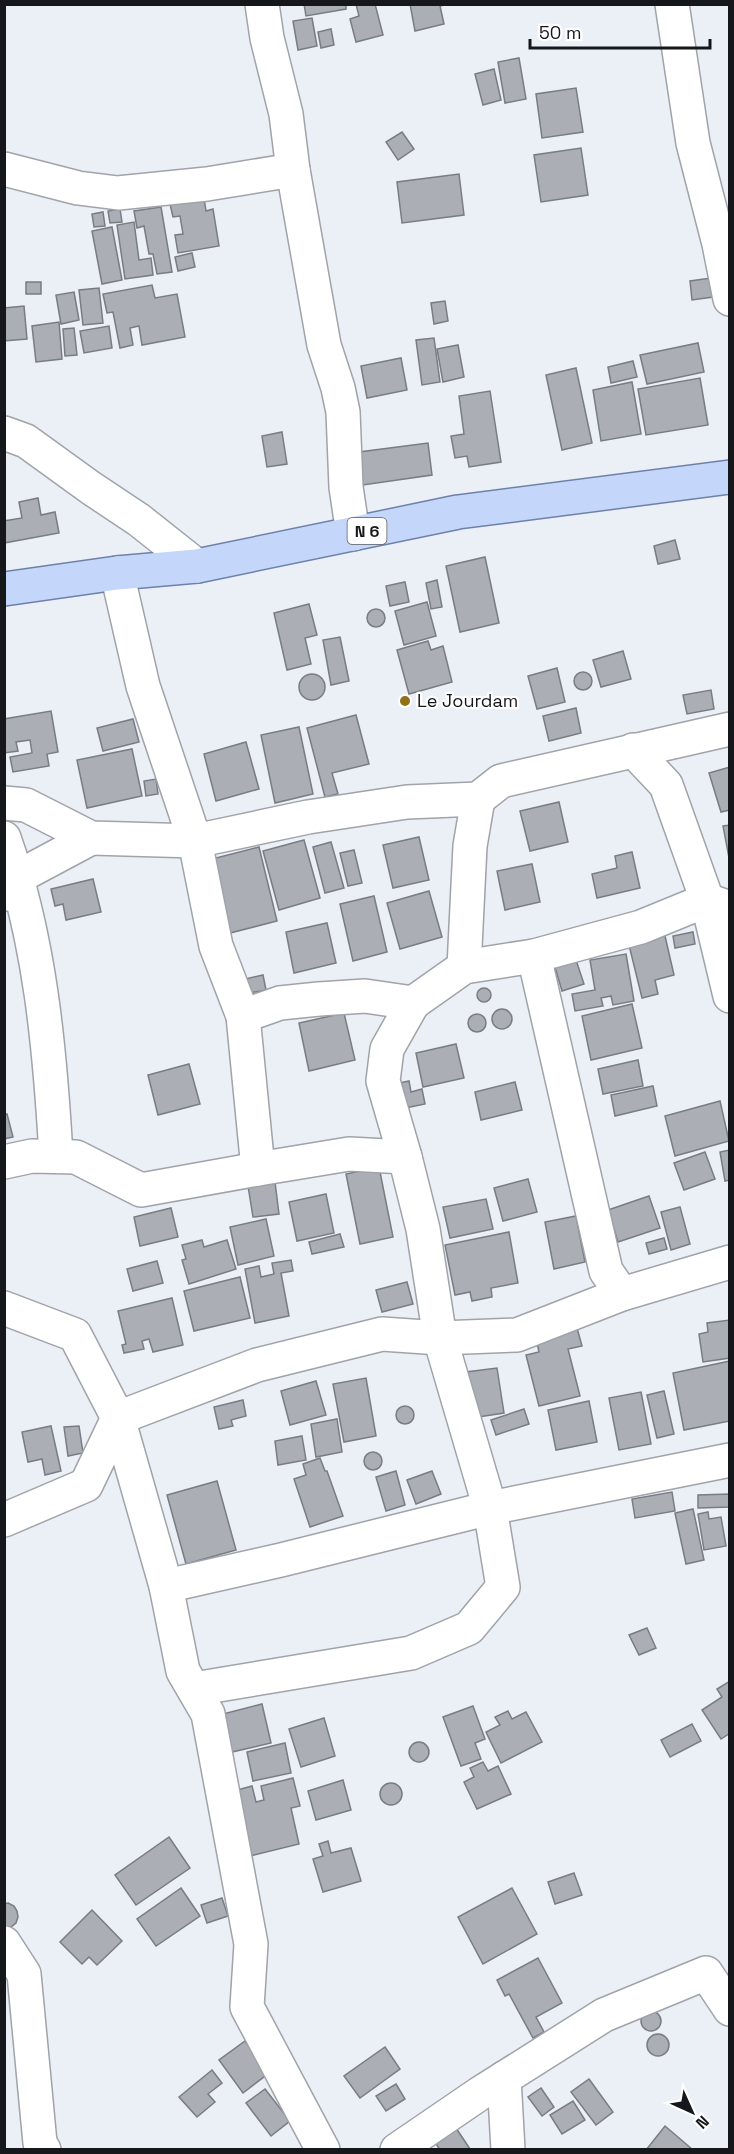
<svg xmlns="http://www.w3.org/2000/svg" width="734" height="2154" viewBox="0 0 734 2154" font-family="'Space Grotesk',sans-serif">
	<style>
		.building { fill: #abaeb5; stroke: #797c83; stroke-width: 1.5 }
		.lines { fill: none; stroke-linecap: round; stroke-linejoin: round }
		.minor-casing { stroke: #a0a3aa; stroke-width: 36 }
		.major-casing { stroke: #6f81aa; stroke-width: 36 }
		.minor { stroke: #fff; stroke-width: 33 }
		.major { stroke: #c5d6fb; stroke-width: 33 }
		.poi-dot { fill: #927017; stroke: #fff; stroke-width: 2 }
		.labels { text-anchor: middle; stroke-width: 4.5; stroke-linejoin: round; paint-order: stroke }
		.shield { fill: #fff; stroke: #5c5d5f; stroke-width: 1.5 }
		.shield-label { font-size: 16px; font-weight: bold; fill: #16171a }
		.poi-label { font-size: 18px; fill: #16171a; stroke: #fff; text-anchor: start }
	</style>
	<rect width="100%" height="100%" fill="#ebeff6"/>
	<g class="building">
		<polygon points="304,4 346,4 346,9 306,16"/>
		<polygon points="356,4 375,4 383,35 356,42 350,19 359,16"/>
		<polygon points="410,4 449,4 440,6 444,24 415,31"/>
		<polygon points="312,18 317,46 298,50 293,21"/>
		<polygon points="331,29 334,45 321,48 318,32"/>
		<polygon points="519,58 526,99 505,103 498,62"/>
		<polygon points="494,69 501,100 483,105 475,74"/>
		<polygon points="576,88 583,132 542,138 536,94"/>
		<polygon points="402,132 414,149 398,160 386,142"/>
		<polygon points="581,148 588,195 541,202 534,155"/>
		<polygon points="459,174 464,215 402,223 397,182"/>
		<polygon points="204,198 206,211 213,209 219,246 178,253 175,235 183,234 180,216 173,217 170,204"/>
		<polygon points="161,207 172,272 157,274 153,254 149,254 144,226 137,228 134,211"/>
		<polygon points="120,209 122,222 110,223 108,211"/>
		<polygon points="103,212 105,226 94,227 92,214"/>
		<polygon points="134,222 139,260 151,258 153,275 125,279 117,225"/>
		<polygon points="112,227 122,280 102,284 92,231"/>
		<polygon points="192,253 195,267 178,271 175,257"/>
		<polygon points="711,278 713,297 692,300 690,281"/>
		<rect x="26" y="282" width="15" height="12"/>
		<polygon points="152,285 155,298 177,294 185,337 142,345 139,326 130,328 133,345 120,348 113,312 107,313 103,294"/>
		<polygon points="99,288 103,323 83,325 79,290"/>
		<polygon points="74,292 79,320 61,324 56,295"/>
		<polygon points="445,301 448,321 434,324 431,303"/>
		<polygon points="24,306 27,339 4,341 4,308"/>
		<polygon points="59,322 62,359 36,362 32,326"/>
		<polygon points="109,326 112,348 84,353 80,331"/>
		<polygon points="74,328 77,355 65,356 63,329"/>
		<polygon points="434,338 440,382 422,385 416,340"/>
		<polygon points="698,343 704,372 647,384 640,355"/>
		<polygon points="458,345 464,377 443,382 437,349"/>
		<polygon points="401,358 407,390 367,398 361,366"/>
		<polygon points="633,361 637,377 611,383 608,367"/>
		<polygon points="576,368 592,443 562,450 546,375"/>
		<polygon points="700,378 708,425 646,435 638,389"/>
		<polygon points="632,382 641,434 601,441 593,390"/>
		<polygon points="490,391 501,462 469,467 467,456 455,458 451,436 464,434 459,396"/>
		<polygon points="282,432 287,464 267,467 262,436"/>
		<polygon points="428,443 432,475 363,485 359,452"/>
		<polygon points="38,498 41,515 55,512 59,533 4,543 4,521 22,518 19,502"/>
		<polygon points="675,540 680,559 658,564 654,546"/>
		<polygon points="485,557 499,623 460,632 446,566"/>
		<polygon points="437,580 442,607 431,609 426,583"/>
		<polygon points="405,582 409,602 390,606 386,586"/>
		<polygon points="427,602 436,636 404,645 395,611"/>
		<polygon points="309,604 317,635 305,638 311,664 287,670 274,613"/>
		<circle cx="376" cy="618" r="9"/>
		<polygon points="340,637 349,681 331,685 323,640"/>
		<polygon points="428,641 431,650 443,646 452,682 409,694 397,650"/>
		<polygon points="623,651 631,679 601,687 593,660"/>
		<polygon points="557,668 565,702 537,709 528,676"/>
		<circle cx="583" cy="681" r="9"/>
		<circle cx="312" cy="687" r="13"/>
		<polygon points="711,690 714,709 687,714 683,695"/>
		<polygon points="576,708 581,733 549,741 543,716"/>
		<polygon points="51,711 58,752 47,754 49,766 13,772 10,757 32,753 30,740 16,742 18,751 4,753 4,719"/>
		<polygon points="356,715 369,764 332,773 338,794 325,797 307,728"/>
		<polygon points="133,719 139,742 103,751 97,728"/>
		<polygon points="299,727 313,794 275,803 261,735"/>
		<polygon points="246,742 259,789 216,801 204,754"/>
		<polygon points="132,749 142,796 87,808 77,760"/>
		<polygon points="730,767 730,810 721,812 709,773"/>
		<polygon points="156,779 158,794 146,796 144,781"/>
		<polygon points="559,802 568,842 530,851 520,811"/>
		<polygon points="730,825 730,863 723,826"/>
		<polygon points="419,837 429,880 393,888 383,845"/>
		<polygon points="304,840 320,898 279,910 263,851"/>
		<polygon points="331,842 344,888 325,893 313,847"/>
		<polygon points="259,847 277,921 230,933 212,859"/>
		<polygon points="354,850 362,883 348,886 340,853"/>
		<polygon points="632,852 640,888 597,898 592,874 617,868 615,856"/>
		<polygon points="532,864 540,902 505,910 497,871"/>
		<polygon points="93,879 101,912 66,920 63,904 55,906 51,889"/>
		<polygon points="429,891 442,937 400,949 387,903"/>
		<polygon points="374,896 387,952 353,961 340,904"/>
		<polygon points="327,923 336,963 294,973 286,932"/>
		<polygon points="693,932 695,944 675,948 673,936"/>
		<polygon points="665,936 674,975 655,980 658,994 642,998 629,945"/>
		<polygon points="626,954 634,1001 613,1005 611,996 601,998 603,1006 575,1011 572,994 595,990 590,960"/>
		<polygon points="576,960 584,984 562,991 555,967"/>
		<polygon points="263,975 266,990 244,994 241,980"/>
		<circle cx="484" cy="995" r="7"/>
		<polygon points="632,1004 642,1048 591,1060 582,1016"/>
		<circle cx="502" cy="1019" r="10"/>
		<polygon points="344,1013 355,1060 309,1071 299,1023"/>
		<circle cx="477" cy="1023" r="9"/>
		<polygon points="456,1044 464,1078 423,1087 416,1053"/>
		<polygon points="638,1060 643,1086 603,1094 598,1069"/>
		<polygon points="189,1064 200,1104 158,1115 148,1075"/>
		<polygon points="409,1081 411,1092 422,1089 425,1104 400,1109 395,1084"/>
		<polygon points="515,1082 522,1110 481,1120 475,1092"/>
		<polygon points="653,1086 657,1106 615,1116 611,1095"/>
		<polygon points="720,1101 729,1141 675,1156 665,1116"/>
		<polygon points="7,1114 13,1137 4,1139 4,1115"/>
		<polygon points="730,1150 730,1180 725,1181 720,1152"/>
		<polygon points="705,1152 715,1179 684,1190 674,1163"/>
		<polygon points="379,1167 393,1237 360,1244 346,1174"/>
		<polygon points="528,1179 537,1212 503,1221 494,1188"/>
		<polygon points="275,1182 279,1214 253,1217 248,1186"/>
		<polygon points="326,1194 334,1233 297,1241 289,1202"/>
		<polygon points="649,1196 660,1228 618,1242 608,1210"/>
		<polygon points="486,1199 493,1229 450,1238 443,1207"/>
		<polygon points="680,1207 690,1244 671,1250 661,1212"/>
		<polygon points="171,1208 178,1237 140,1246 134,1217"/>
		<polygon points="576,1216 585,1262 554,1269 545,1222"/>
		<polygon points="266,1219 274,1256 238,1265 230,1227"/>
		<polygon points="509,1232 518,1283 491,1288 492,1297 472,1301 470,1292 455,1295 445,1245"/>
		<polygon points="340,1234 344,1247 312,1254 309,1242"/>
		<polygon points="664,1238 667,1249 649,1254 646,1243"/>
		<polygon points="202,1240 204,1247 227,1240 236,1269 189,1284 182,1260 186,1259 182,1245"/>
		<polygon points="291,1260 293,1271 281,1273 289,1316 255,1323 245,1269 259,1266 261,1277 274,1274 272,1263"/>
		<polygon points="157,1261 163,1283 133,1291 127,1269"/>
		<polygon points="240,1277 250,1318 194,1331 184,1291"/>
		<polygon points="407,1282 413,1304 382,1312 376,1290"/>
		<polygon points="172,1298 183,1345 153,1352 149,1339 142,1341 144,1349 124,1353 122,1345 126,1344 118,1311"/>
		<polygon points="730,1320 730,1358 703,1362 699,1334 708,1332 707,1323"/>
		<polygon points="577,1328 582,1346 568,1349 580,1396 539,1406 526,1355 539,1352 536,1338"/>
		<polygon points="730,1361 730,1421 684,1430 673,1373"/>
		<polygon points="497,1368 504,1413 472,1418 466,1372"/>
		<polygon points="366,1378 376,1436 344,1442 333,1384"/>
		<polygon points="316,1381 326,1415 290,1425 281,1391"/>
		<polygon points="664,1391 674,1434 657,1438 647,1395"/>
		<polygon points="641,1392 651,1444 619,1450 609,1398"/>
		<polygon points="243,1400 246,1416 231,1420 233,1426 219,1429 214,1407"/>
		<polygon points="589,1401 597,1442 556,1450 548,1410"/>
		<circle cx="405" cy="1415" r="9"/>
		<polygon points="524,1409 529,1424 496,1435 491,1420"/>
		<polygon points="337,1419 342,1452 316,1457 311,1424"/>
		<polygon points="51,1426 61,1471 45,1475 42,1459 28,1462 22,1432"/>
		<polygon points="79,1426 83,1453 68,1456 64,1427"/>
		<polygon points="302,1436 306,1460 278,1465 275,1441"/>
		<circle cx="373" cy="1461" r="9"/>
		<polygon points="320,1458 325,1471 327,1471 343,1516 310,1527 294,1479 306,1475 303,1464"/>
		<polygon points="396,1471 405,1505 386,1511 376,1477"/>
		<polygon points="432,1471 441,1494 416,1504 407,1480"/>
		<polygon points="217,1481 236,1550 186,1564 167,1495"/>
		<polygon points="672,1492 675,1511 635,1518 632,1499"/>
		<polygon points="730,1494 730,1507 698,1508 698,1495"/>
		<polygon points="693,1509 704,1560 686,1564 675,1513"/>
		<polygon points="708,1512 709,1519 721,1517 726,1546 704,1550 698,1514"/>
		<polygon points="647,1628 656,1648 639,1655 629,1635"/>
		<polygon points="730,1681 730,1733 721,1739 702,1710 722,1697 717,1689"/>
		<polygon points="262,1704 271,1743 232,1752 223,1714"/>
		<polygon points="473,1706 485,1739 475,1743 481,1759 461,1766 443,1717"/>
		<polygon points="508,1711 512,1719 526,1712 542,1742 501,1763 486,1732 500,1725 495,1717"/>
		<polygon points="324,1718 335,1756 301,1767 289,1729"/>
		<polygon points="692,1724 701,1741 670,1757 661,1740"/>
		<circle cx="419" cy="1752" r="10"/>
		<polygon points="285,1743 291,1773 253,1781 247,1752"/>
		<polygon points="483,1762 488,1771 498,1766 511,1794 477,1809 464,1782 474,1777 470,1768"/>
		<polygon points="293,1778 300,1806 291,1808 299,1844 246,1857 230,1792 252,1786 256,1802 264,1800 261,1786"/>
		<polygon points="343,1780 351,1810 316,1820 308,1791"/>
		<circle cx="391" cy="1794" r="11"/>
		<polygon points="169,1837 190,1868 136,1905 115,1875"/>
		<polygon points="328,1841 331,1853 351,1848 361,1881 323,1892 313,1859 323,1856 319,1844"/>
		<polygon points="574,1873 582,1895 555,1904 548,1882"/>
		<polygon points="181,1888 200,1916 156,1946 137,1919"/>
		<polygon points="512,1888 537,1934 483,1964 458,1917"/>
		<polygon points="222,1898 228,1916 207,1923 201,1905"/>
		<polygon points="8,1903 14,1906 17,1911 18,1917 16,1923 11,1927 4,1927 4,1904"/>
		<polygon points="92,1910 122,1941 97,1965 89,1957 82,1964 60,1942"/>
		<polygon points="538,1958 562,2003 536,2017 544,2032 533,2038 509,1994 505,1996 497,1980"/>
		<circle cx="651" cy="2021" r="10"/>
		<circle cx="658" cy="2045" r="11"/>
		<polygon points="245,2041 269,2073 243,2093 219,2060"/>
		<polygon points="385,2047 400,2069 360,2098 344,2076"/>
		<polygon points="212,2070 222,2083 208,2094 215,2102 197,2117 179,2097"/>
		<polygon points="589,2079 613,2112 596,2125 571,2092"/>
		<polygon points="396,2084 405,2099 386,2111 376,2096"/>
		<polygon points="541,2088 554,2107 542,2116 528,2097"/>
		<polygon points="265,2089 290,2121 271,2136 246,2103"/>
		<polygon points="573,2101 585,2120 562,2134 550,2115"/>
		<polygon points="454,2125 470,2149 469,2150 440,2150 433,2139"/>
		<polygon points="665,2126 693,2150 646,2150"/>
	</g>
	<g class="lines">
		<defs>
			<g id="minor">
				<polyline points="262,4 267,38 286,114 293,170 324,345 338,388 343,412 346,487 353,534"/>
				<polyline points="672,4 693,143 719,244 730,299"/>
				<polyline points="4,169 78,188 118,193 207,184 293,170"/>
				<polyline points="4,433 26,441 91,488 139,520 197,566"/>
				<polyline points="633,750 666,785 707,900 730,996"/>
				<polyline points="4,803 26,805 91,838 195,841 308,817 407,802 478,799 501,781 730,729"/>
				<path d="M4,838C40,939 50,1049 56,1156"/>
				<polyline points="6,894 18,877 91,838"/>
				<polyline points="464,967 470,846 478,799"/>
				<polyline points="243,1016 280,1003 319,999 365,996 413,1003 464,967 534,956"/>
				<polyline points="405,1157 383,1081 387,1049 413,1003"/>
				<polyline points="4,1162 32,1156 76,1157 141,1190 258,1169 243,1016 216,946 195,841 143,686 117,573"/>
				<polyline points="622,1294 606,1271 534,956 641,927 707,900 730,908"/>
				<polyline points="4,1308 75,1335 118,1418 166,1586 183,1671 208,1714 251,1944 247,2007 323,2150"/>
				<polyline points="4,1520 86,1485 118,1418 257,1365 382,1334 440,1338 517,1335 622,1294 730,1262"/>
				<polyline points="166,1586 281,1560 490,1508 730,1460"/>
				<polyline points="194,1689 411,1653 469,1628 503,1587 490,1508 440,1338 423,1229 405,1157 349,1154 258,1169"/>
				<polyline points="4,1943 24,1974 40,2143 44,2150"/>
				<polyline points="504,2078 508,2150"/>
				<polyline points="397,2150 479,2094 604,2015 706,1973 730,2009"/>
			</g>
			<polyline id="major" points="4,589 117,573 197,566 458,512 730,477"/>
		</defs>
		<use href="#minor" class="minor-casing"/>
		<use href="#major" class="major-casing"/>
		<use href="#minor" class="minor"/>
		<use href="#major" class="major"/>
	</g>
	<circle class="poi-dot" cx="405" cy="701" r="6"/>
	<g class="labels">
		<rect class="shield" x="347.5" y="518" width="39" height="26" rx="4.5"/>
		<g class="shield-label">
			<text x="367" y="537">N 6</text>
		</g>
		<g class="poi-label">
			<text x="417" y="707">Le Jourdam</text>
		</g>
	</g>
	<rect width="734" height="2154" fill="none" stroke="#16171a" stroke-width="12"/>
	<g transform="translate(692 2112) rotate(135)" stroke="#ffffff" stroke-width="4.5" paint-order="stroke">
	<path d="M0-4.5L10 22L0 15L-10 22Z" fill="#16171a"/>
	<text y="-9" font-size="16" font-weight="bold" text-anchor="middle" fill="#16171a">N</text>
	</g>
	<path d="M530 39v9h180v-9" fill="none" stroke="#16171a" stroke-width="3"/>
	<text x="539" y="39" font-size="18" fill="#16171a" stroke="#ffffff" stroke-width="4.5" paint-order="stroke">50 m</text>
</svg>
